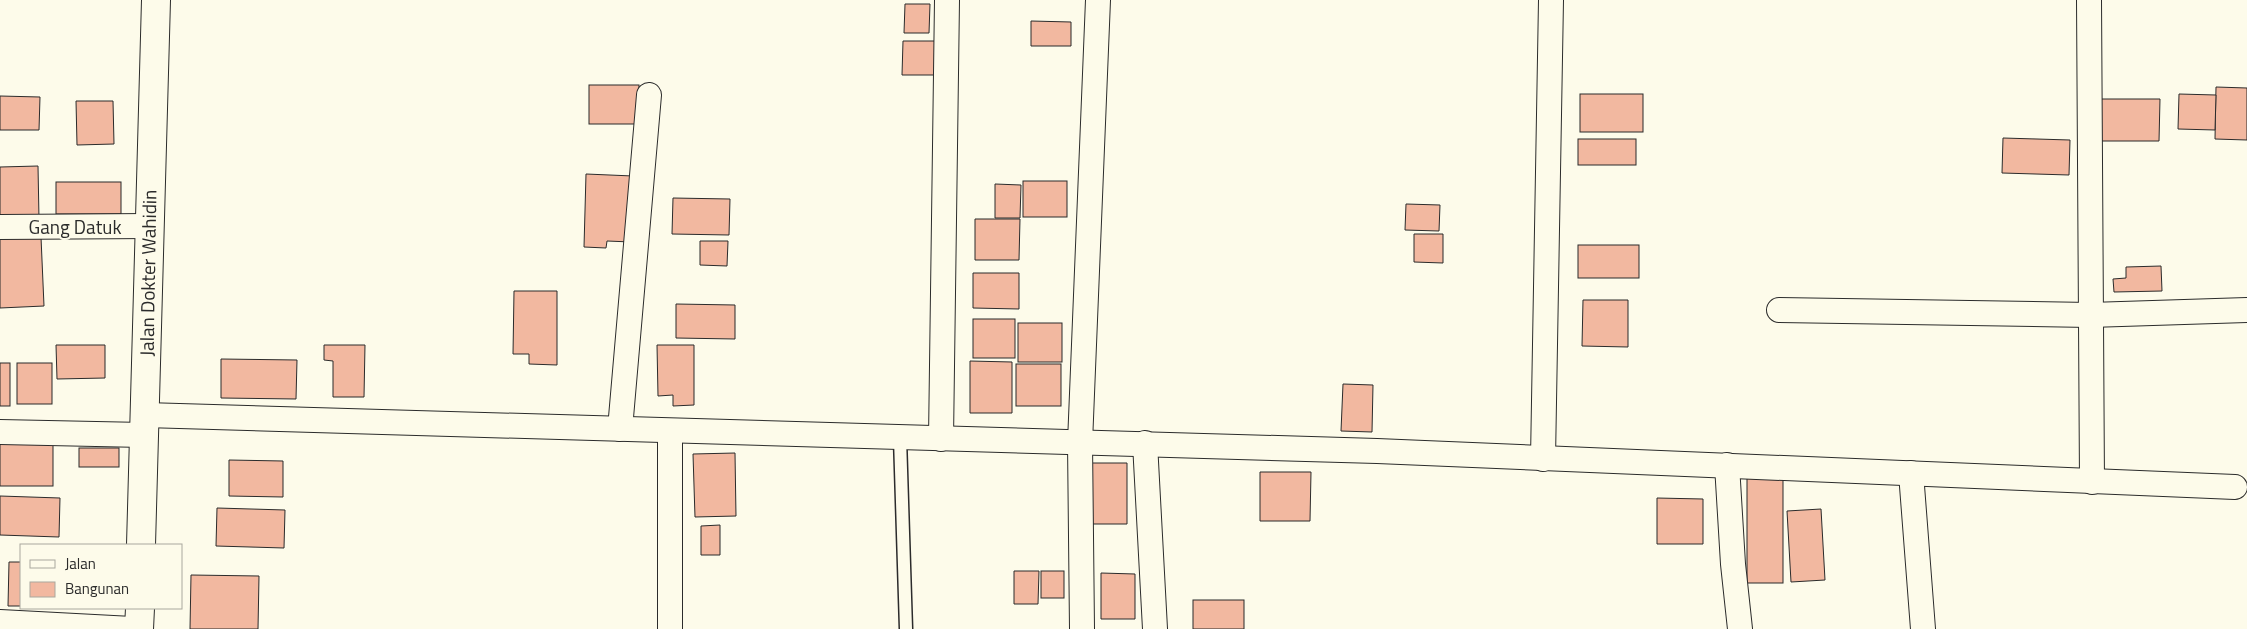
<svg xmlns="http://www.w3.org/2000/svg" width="2247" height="629" viewBox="0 0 2247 629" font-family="'Titillium Web',sans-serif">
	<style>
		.building { fill: #f2b8a0; stroke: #2b2b2b }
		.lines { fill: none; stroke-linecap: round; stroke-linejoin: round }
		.service-casing { stroke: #2b2b2b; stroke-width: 15 }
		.minor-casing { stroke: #2b2b2b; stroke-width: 26 }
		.tertiary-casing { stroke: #2b2b2b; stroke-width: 30 }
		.service { stroke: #fdfbea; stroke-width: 12 }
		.minor { stroke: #fdfbea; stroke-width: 24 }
		.tertiary { stroke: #fdfbea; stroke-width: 28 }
		.labels { text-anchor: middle; stroke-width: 4; stroke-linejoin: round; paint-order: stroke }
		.street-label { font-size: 19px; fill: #2b2b2b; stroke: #fdfbea }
	</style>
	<rect width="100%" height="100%" fill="#fdfbea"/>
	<g class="building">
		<polygon points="905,4 930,4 929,33 904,33"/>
		<polygon points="1031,21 1071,22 1071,46 1031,46"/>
		<polygon points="903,41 942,41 941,75 902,75"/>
		<rect x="589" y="85" width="50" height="39"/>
		<polygon points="2216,87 2247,88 2247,140 2215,139"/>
		<rect x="1580" y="94" width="63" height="38"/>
		<polygon points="2179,94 2216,95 2215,130 2178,129"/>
		<polygon points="0,96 40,97 39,130 0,130"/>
		<polygon points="2101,99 2160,99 2159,141 2101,141"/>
		<polygon points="76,101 113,101 114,144 77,145"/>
		<polygon points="2003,138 2070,140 2069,175 2002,173"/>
		<rect x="1578" y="139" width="58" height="26"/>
		<polygon points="38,166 39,219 0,220 0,167"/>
		<polygon points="586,174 633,176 631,242 607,241 606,248 584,247"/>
		<rect x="1023" y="181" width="44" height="36"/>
		<rect x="56" y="182" width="65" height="32"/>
		<polygon points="995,184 1021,185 1020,218 995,218"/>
		<polygon points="673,198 730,199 729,235 672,234"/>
		<polygon points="1406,204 1440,205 1439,231 1405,230"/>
		<polygon points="975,219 1020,219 1019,260 975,260"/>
		<polygon points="1414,234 1443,234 1443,263 1414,262"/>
		<polygon points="41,237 44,306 0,308 0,239"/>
		<polygon points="700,241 728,241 727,266 700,265"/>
		<rect x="1578" y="245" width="61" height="33"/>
		<polygon points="2161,266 2162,291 2114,292 2113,279 2126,278 2126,267"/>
		<polygon points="973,273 1019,273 1019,309 973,308"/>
		<polygon points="514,291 557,291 557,365 529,364 529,354 513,354"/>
		<polygon points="1583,300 1628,300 1628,347 1582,346"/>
		<polygon points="676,304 735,305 735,339 676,338"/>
		<rect x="973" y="319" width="42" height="39"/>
		<rect x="1018" y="323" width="44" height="39"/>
		<polygon points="56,345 105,345 105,378 57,379"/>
		<polygon points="324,345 365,345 364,397 333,397 333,361 324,360"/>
		<polygon points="657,345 694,345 694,405 673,406 673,395 658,396"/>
		<polygon points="221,359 297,360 296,399 221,398"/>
		<polygon points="970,361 1012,362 1012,413 970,413"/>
		<rect x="0" y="363" width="10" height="43"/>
		<rect x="17" y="363" width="35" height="41"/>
		<rect x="1016" y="364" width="45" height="42"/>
		<polygon points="1343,384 1373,385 1372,432 1341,431"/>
		<rect x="0" y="437" width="53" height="49"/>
		<rect x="79" y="448" width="40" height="19"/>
		<polygon points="735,453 736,516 695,517 693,454"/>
		<polygon points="229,460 283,461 283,497 229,496"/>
		<polygon points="1088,463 1127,463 1127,524 1087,524"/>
		<polygon points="1260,472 1311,472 1310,521 1260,521"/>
		<rect x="1747" y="478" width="36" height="105"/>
		<polygon points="0,496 60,498 59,537 0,535"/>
		<polygon points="1657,498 1703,499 1703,544 1657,544"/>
		<polygon points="217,508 285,510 284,548 216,546"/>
		<polygon points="1821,509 1825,580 1791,582 1787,511"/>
		<polygon points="720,525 720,555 701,555 701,526"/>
		<polygon points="9,562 21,562 21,606 8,606"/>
		<polygon points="1014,571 1039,571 1038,604 1014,604"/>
		<rect x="1041" y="571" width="23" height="27"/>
		<polygon points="1101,573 1135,574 1135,619 1101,619"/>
		<polygon points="191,575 259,576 258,629 190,629"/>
		<rect x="1193" y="600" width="51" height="29"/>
	</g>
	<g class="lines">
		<defs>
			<polyline id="service" points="900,438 906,629"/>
			<g id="minor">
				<polyline points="2089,0 2092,482"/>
				<polyline points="0,227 150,226"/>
				<polyline points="1779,310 2090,315 2247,310"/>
				<polyline points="145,415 1377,451 2235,487"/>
				<polyline points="620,429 649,95"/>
				<polyline points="0,432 144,435"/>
				<polyline points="941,439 947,0"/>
				<polyline points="1145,443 1155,629"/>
				<polyline points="1543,459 1551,0"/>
				<polyline points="1727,465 1733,564 1740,629"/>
				<polyline points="1911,473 1923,629"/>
				<polyline points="0,622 132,629"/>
				<polyline points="670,629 670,431"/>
				<polyline points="1082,629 1080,443 1098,0"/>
			</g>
			<g id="tertiary">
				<polyline points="141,545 156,0"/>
				<polyline points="139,629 140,608"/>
			</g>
		</defs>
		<use href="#service" class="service-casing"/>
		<use href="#minor" class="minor-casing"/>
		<use href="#tertiary" class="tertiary-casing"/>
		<use href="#service" class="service"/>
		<use href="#minor" class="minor"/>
		<use href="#tertiary" class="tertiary"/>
	</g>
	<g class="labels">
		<g class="street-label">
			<text x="75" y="234">Gang Datuk</text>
			<text transform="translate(148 273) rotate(-89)" y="7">Jalan Dokter Wahidin</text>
		</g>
	</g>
	<rect x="20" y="544" width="162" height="65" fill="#fdfbea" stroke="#a9a89e"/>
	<rect x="30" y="560" width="25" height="8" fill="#fdfbea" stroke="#a9a89e"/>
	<text x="65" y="569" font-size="15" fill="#2b2b2b">Jalan</text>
	<rect x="30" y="582" width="25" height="15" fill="#f2b8a0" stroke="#a9a89e"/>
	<text x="65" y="594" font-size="15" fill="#2b2b2b">Bangunan</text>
</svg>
